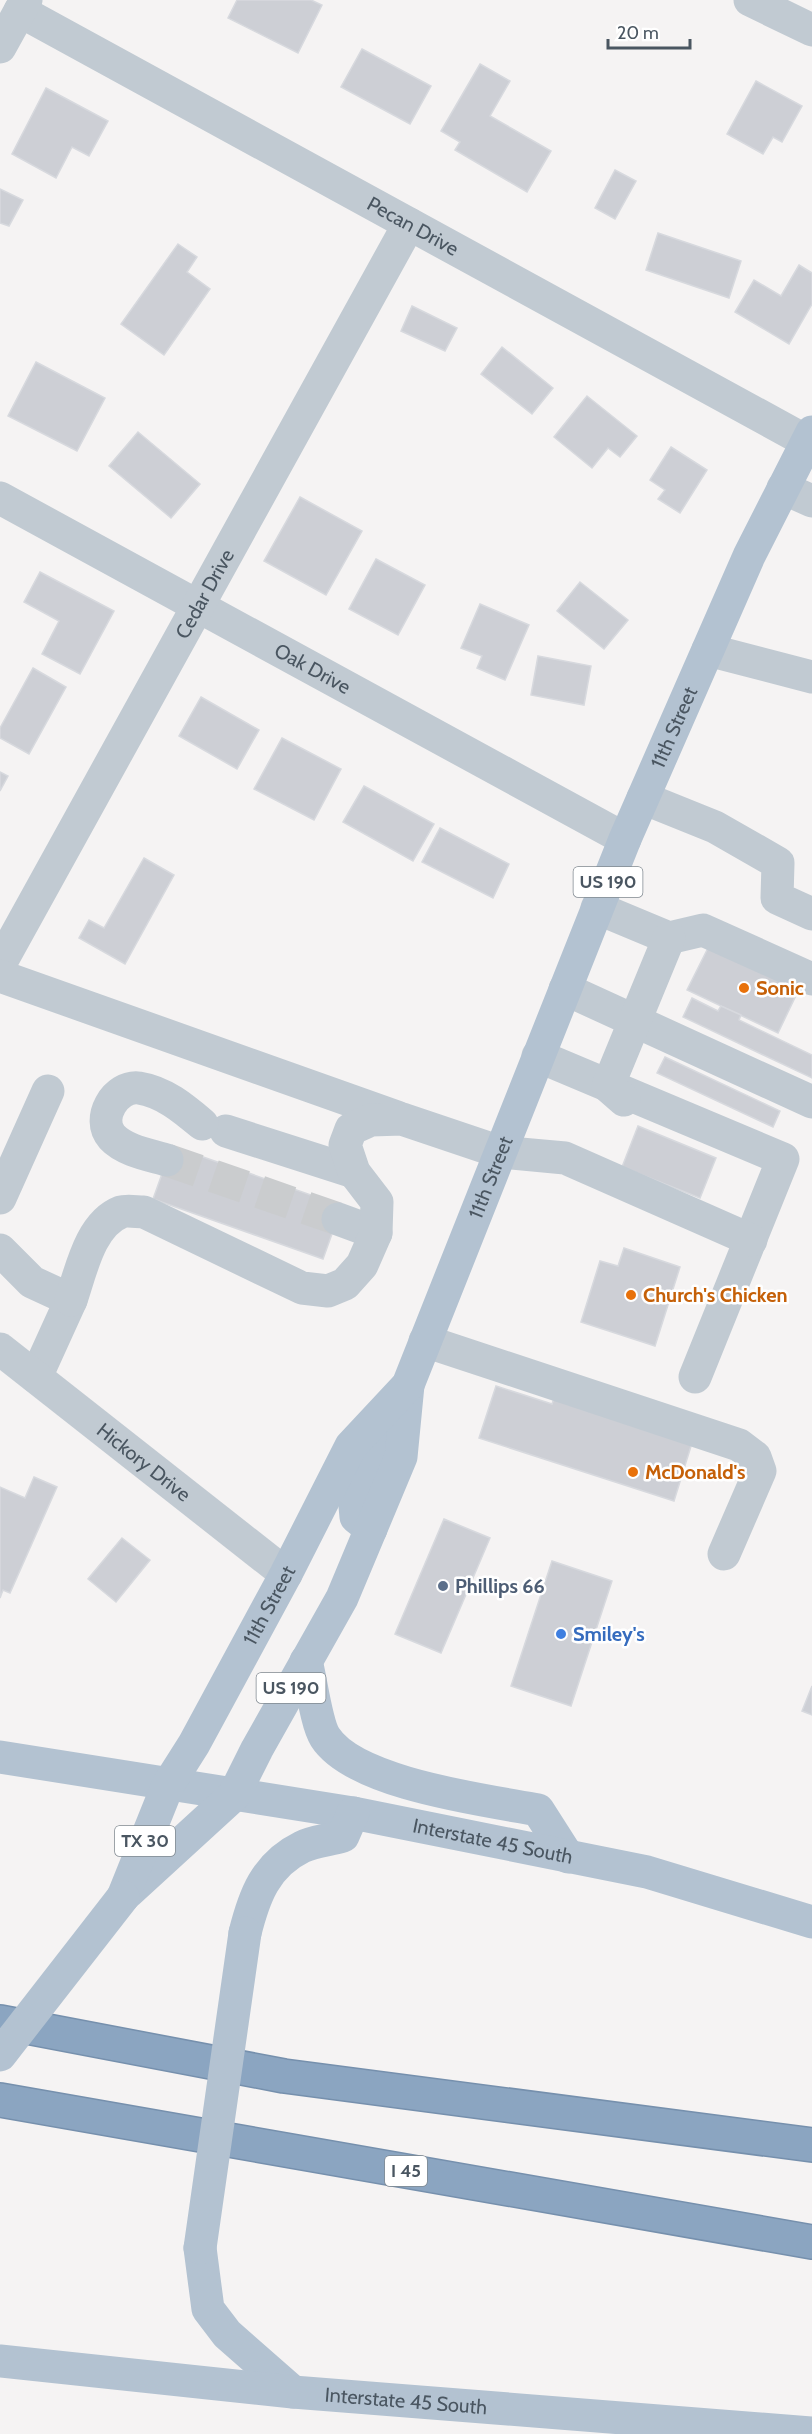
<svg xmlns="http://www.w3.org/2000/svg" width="812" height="2434" viewBox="0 0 812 2434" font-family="Cabin,sans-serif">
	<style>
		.building { fill: #cdcfd5; stroke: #d7d9de; stroke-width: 1.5 }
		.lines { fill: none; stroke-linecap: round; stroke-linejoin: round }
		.minor-tunnel { stroke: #caccce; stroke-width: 33; stroke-dasharray: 33 16; stroke-linecap: butt }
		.highway-casing { stroke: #7690ad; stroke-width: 36 }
		.minor { stroke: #c1cad2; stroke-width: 33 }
		.major { stroke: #b3c2d1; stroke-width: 33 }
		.highway { stroke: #8ba5c1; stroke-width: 33 }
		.major-bridge { stroke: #b3c2d1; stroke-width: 33 }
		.food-dot { fill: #e8710a; stroke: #fff; stroke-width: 2 }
		.service-dot { fill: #5c6f8a; stroke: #fff; stroke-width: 2 }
		.shop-dot { fill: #3f7fe0; stroke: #fff; stroke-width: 2 }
		.labels { text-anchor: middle; stroke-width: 5; stroke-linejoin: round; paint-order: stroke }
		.shield { fill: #fff; stroke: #808990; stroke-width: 1.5 }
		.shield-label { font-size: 18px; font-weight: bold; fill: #4a5661 }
		.street-label { font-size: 20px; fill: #4a5661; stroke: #fff }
		.food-label { font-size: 20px; font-weight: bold; fill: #c56008; stroke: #fff; text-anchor: start }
		.service-label { font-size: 20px; font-weight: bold; fill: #4e5e75; stroke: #fff; text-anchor: start }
		.shop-label { font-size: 20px; font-weight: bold; fill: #366cbe; stroke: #fff; text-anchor: start }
	</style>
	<rect width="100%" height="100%" fill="#f5f3f3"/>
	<g class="building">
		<polygon points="237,0 311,0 322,5 298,53 228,18"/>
		<polygon points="362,49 431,86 410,124 341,87"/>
		<polygon points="480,64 510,81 490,116 551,151 527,192 455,150 460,142 441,131"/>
		<polygon points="756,81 802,106 782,142 773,137 763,154 727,134"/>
		<polygon points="46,88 108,121 89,156 72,147 56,178 12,154"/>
		<polygon points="615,170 636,181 615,219 595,208"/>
		<polygon points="0,189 23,200 9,226 0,223"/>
		<polygon points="658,233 741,261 729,298 646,270"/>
		<polygon points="178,244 197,257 187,272 210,289 164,355 121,324"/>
		<polygon points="799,265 812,273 812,304 789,344 735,312 754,280 781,296"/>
		<polygon points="412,306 457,328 445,351 401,331"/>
		<polygon points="502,347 553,388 532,414 481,374"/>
		<polygon points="36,362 105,398 77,451 8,416"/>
		<polygon points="587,396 637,436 620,457 608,448 592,468 554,437"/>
		<polygon points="138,432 200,484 171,518 109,466"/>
		<polygon points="671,447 707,470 680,513 658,499 665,490 650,480"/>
		<polygon points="300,497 362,531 326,595 264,561"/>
		<polygon points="376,559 425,585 398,635 349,609"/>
		<polygon points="40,572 114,611 80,674 42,654 59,621 24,602"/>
		<polygon points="580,582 628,620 604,649 557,611"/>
		<polygon points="480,604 529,625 505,680 477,668 482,656 461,648"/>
		<polygon points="538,656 591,666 584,705 531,695"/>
		<polygon points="33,668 66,687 29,754 0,738 0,728"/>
		<polygon points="201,697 259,730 237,769 179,736"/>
		<polygon points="282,738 341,769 314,820 254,789"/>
		<polygon points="0,772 8,776 0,791"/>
		<polygon points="364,786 434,824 413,861 343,822"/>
		<polygon points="440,828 509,864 493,898 422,862"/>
		<polygon points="144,858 174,875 125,964 79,938 89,920 104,928"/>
		<polygon points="710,944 800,987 778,1033 687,990"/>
		<polygon points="692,998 718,1011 721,1006 741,1015 739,1020 812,1055 812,1078 683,1017"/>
		<polygon points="665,1057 780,1111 773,1127 657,1073"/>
		<polygon points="638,1126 716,1158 700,1198 622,1167"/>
		<polygon points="172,1146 342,1206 323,1259 153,1199"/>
		<polygon points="624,1248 680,1267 655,1346 581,1322 600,1261 618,1266"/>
		<polygon points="496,1386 552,1404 554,1398 692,1443 674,1501 479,1438"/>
		<polygon points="34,1477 57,1487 10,1593 3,1590 0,1598 0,1487 25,1498"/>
		<polygon points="444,1519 490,1538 441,1653 395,1634"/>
		<polygon points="122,1538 150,1560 116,1602 88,1579"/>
		<polygon points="552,1561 612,1581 571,1706 511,1686"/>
		<polygon points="812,1686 812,1715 802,1711"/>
	</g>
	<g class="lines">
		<polyline class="minor-tunnel" points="167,1160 338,1219"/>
		<defs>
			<g id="highway">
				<polyline points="0,2022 284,2076 812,2145"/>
				<polyline points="0,2100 812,2242"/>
			</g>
		</defs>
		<use href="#highway" class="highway-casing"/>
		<g class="minor">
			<polyline points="750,0 812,30"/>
			<path id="s1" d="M20,11L806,441"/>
			<polyline points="0,47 26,0"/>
			<polyline points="783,488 812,501"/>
			<path id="s2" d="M0,498L625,839"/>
			<polyline points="708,650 812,677"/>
			<polyline points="643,798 715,827 778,863 777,898 812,914"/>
			<polyline points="597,908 669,938 703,930 812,979"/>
			<path id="s3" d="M0,964L409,224"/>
			<polyline points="0,976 397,1117"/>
			<polyline points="565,989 812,1102"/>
			<polyline points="538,1056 783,1159 695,1377"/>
			<polyline points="624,1100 608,1086 669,938"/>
			<polyline points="226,1131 354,1172"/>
			<path d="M167,1160C150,1155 125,1151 112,1137C96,1119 115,1085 139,1088C164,1092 183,1108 202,1124"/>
			<polyline points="0,1198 48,1091"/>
			<polyline points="338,1219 376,1233"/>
			<polyline points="0,1250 32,1282 71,1300 36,1377"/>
			<path d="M71,1300C81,1271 90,1224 121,1212C127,1210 137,1212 144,1212L302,1288L328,1291L345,1284L362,1265L376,1233L377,1202L354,1172L345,1145L351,1129L371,1120L402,1119L500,1152L565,1158L751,1240"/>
			<polyline points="425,1341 739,1445 755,1457 760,1471 724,1554"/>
			<path id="s4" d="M0,1349L286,1574"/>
		</g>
		<g class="major">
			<polyline points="371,1529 356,1517 355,1506 396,1411"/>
			<path d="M306,1661C311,1679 316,1723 325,1737C355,1784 485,1800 538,1810L568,1857"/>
			<path id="s5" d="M0,1757L353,1813L647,1872L812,1922"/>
			<polyline points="128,1892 234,1795 257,1749 342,1598 401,1457 408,1385"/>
			<path id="s6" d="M123,1897L168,1785L194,1744L286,1574L351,1446L408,1385L625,839L749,556L812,432"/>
			<path d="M245,1933C254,1897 265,1865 302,1847C314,1841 330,1840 343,1836L353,1813"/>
			<polyline points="200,2248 208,2309 227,2334 293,2392"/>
			<path id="s7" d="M0,2361L293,2392L812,2433"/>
		</g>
		<use href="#highway" class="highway"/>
		<g class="major-bridge">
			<polyline points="0,2055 123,1897"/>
			<polyline points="200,2248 245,1933"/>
		</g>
	</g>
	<g class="food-dot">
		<circle cx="744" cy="988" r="6"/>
		<circle cx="631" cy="1295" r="6"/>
		<circle cx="633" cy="1472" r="6"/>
	</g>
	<circle class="service-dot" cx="443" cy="1586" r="6"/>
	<circle class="shop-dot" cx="561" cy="1634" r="6"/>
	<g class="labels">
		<g class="shield">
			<rect x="573.5" y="867" width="69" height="30" rx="4.5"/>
			<rect x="256.5" y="1673" width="69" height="30" rx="4.5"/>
			<rect x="115" y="1826" width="60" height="30" rx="4.5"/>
			<rect x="385" y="2156" width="42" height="30" rx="4.5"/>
		</g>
		<g class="shield-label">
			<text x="608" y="888">US 190</text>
			<text x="291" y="1694">US 190</text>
			<text x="145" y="1847">TX 30</text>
			<text x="406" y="2177">I 45</text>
		</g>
		<g class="street-label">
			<text dy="7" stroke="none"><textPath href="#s1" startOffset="448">Pecan Drive</textPath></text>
			<text dy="7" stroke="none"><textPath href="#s3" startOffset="423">Cedar Drive</textPath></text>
			<text dy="7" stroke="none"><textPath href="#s2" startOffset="356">Oak Drive</textPath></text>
			<text dy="7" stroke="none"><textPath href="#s6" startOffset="1299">11th Street</textPath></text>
			<text dy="7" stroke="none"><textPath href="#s6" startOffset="813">11th Street</textPath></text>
			<text dy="7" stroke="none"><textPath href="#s4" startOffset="183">Hickory Drive</textPath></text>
			<text dy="7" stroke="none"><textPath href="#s6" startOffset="327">11th Street</textPath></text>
			<text dy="7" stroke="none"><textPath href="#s5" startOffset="500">Interstate 45 South</textPath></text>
			<text dy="7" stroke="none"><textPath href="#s7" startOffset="408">Interstate 45 South</textPath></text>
		</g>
		<g class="food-label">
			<text x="756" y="995">Sonic</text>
			<text x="643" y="1302">Church's Chicken</text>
			<text x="645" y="1479">McDonald's</text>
		</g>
		<g class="service-label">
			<text x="455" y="1593">Phillips 66</text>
		</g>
		<g class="shop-label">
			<text x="573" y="1641">Smiley's</text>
		</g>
	</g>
	<path d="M608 39v9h82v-9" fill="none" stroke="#4a5661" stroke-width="3"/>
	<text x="617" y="39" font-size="18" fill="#4a5661" stroke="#ffffff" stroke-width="4.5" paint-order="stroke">20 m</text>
</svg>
